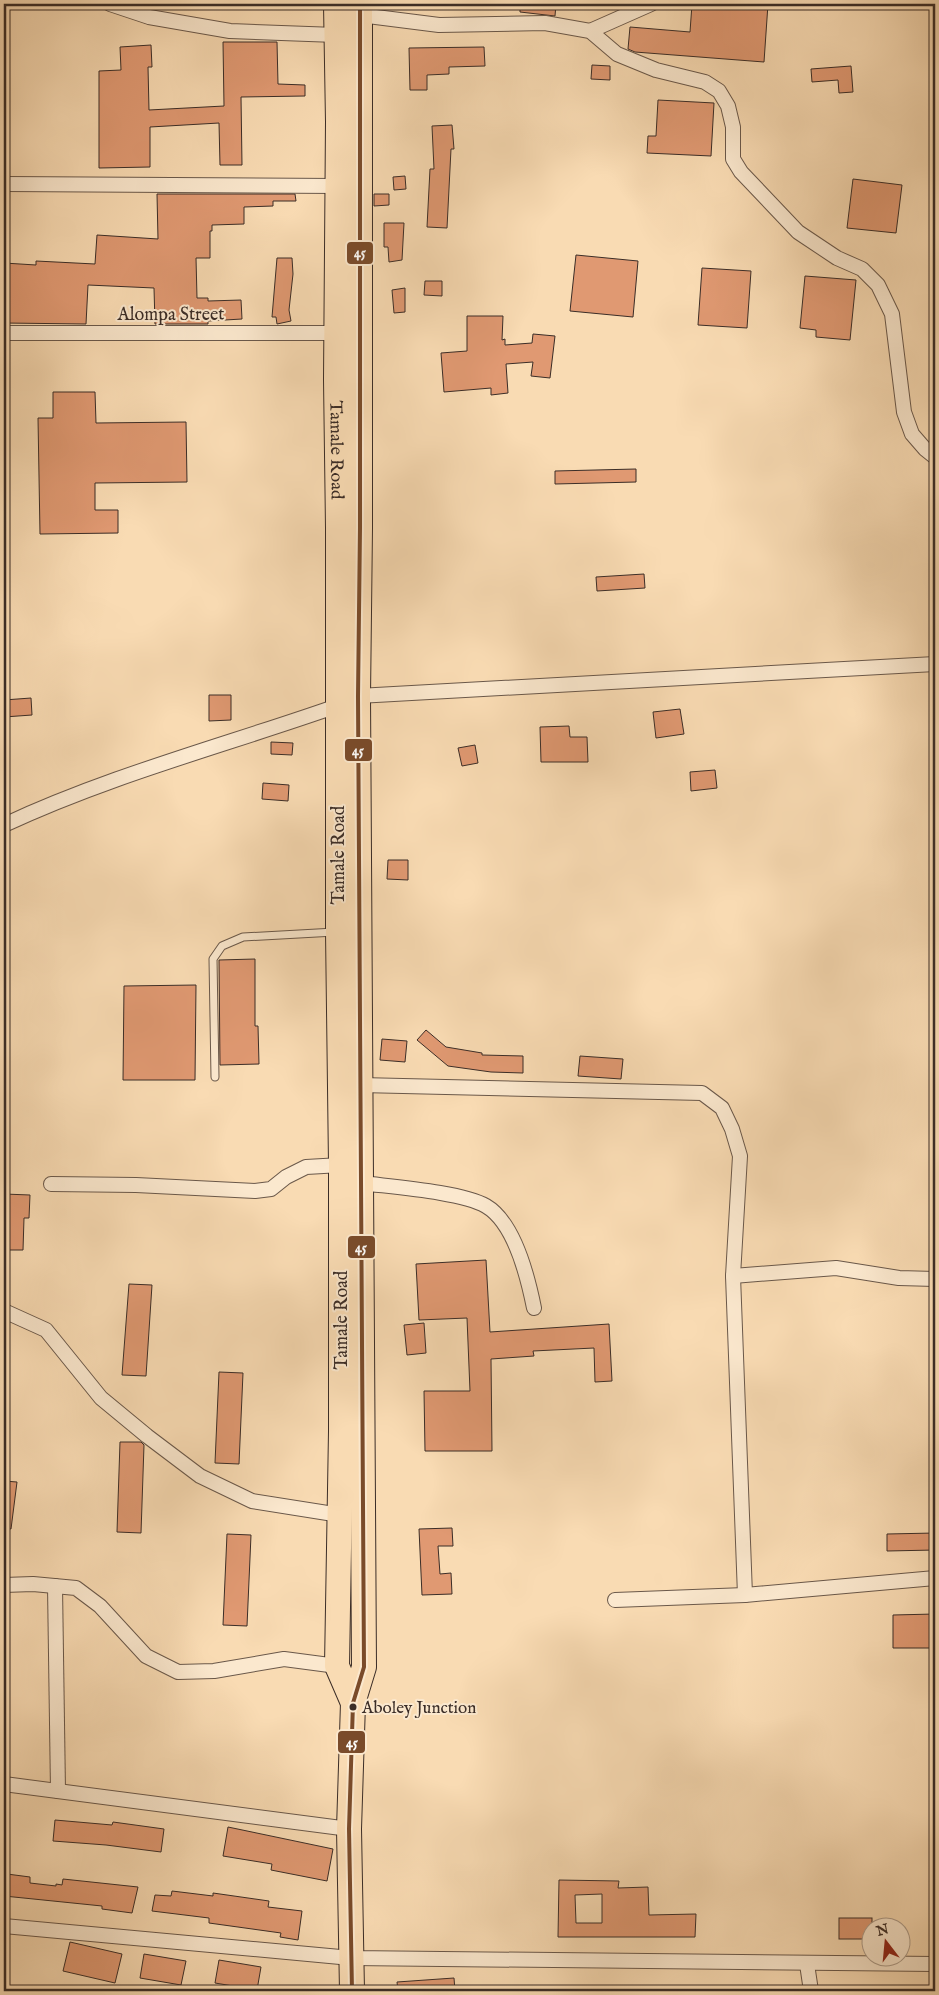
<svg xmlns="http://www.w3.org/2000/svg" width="939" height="1995" viewBox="0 0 939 1995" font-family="'IM FELL English',serif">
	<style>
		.building { fill: #e09972; stroke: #3b2d27; fill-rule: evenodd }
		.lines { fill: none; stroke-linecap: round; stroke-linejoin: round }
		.lane-casing { stroke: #6a584a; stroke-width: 9 }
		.street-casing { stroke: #6a584a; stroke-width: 16 }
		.highway-casing { stroke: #3b2d27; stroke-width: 26 }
		.lane { stroke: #fbe8ce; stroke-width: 7 }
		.street { stroke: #fbe8ce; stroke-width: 14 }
		.highway { stroke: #f9dbb3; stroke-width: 24 }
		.bus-1-casing { stroke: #fbe8ce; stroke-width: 8 }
		.bus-1 { stroke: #7a4b2a; stroke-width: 4 }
		.bus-dot { fill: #3b2d27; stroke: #fbe8ce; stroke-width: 2 }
		.labels { text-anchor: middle; stroke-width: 4; stroke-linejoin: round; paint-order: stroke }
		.bus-label { font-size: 17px; fill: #3b2d27; stroke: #fbe8ce; text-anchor: start }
		.street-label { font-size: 18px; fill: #3b2d27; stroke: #fbe8ce }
		.line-badge { stroke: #fbe8ce; stroke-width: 2 }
		.badge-label { font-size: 14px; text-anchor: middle; font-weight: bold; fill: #fff }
	</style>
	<rect width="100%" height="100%" fill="#f9dbb3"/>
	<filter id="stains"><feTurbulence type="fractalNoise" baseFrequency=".004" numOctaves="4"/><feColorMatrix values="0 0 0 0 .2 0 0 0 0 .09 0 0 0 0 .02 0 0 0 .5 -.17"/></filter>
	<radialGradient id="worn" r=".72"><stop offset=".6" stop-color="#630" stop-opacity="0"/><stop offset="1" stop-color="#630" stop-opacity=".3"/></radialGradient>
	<g class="building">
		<polygon points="520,4 556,4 555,16 520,12"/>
		<polygon points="692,4 768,4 764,62 635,52 628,49 630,27 690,32"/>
		<polygon points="223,42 277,42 278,84 305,85 305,96 241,97 242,165 220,165 219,123 150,127 150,167 99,168 99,71 121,70 120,47 151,45 152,67 148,67 149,110 224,106"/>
		<polygon points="484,47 485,66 449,67 449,74 427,75 427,90 410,90 409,48"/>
		<polygon points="592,65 610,66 610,80 591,79"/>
		<polygon points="851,66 853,92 839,93 838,80 812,82 811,69"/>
		<polygon points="658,100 714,103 711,156 647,153 648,136 656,136"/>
		<polygon points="452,125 454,149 451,149 447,228 427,227 430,169 434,169 432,126"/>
		<polygon points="405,176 406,189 394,190 393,177"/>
		<polygon points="853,179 902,185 896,233 847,228"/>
		<polygon points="157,194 295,194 296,201 273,201 273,206 244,207 244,224 212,225 212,231 210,231 210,258 196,258 197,298 208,298 208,301 241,300 242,319 208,321 208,324 155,324 154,288 88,285 86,324 4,323 4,263 36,265 36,261 95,264 97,235 158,239"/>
		<polygon points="374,194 389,194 389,205 374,206"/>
		<polygon points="384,223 404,223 402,260 389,262 388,247 384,247"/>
		<polygon points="576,255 638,261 633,317 570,311"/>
		<polygon points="277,258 292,258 293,274 289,310 291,321 277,324 276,317 272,317"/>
		<polygon points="702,268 751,271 747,328 698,325"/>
		<polygon points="805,276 856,280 850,340 816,337 816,330 800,328"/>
		<polygon points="425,281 442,281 442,296 424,295"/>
		<polygon points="405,288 405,312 394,313 392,290"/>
		<polygon points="467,316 503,316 502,340 505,339 505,345 532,343 533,334 555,336 550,378 531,376 533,362 506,364 508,393 491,395 491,388 444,392 441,353 467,351"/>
		<polygon points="53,392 95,392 96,423 186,422 187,482 95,483 95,510 118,510 118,533 40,534 38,418 53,418"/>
		<polygon points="636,469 636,482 555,484 555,471"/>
		<polygon points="644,574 645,588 597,591 596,577"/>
		<polygon points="209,695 231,695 231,720 209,721"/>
		<polygon points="31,698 32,715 4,717 4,700"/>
		<polygon points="680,709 684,734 656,738 653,712"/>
		<polygon points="569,726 570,737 587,737 588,762 541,762 540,727"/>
		<polygon points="271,742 293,743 292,755 271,754"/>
		<polygon points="475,745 478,763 462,766 458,748"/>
		<polygon points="715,770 717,788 691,791 690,772"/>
		<polygon points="263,783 289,785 288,801 262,799"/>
		<polygon points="388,860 408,860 408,880 387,879"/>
		<polygon points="255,959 255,1026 258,1026 259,1064 220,1065 219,960"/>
		<polygon points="196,985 195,1080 123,1080 124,986"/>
		<polygon points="426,1030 446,1047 482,1053 482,1055 523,1056 523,1073 491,1072 448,1066 417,1040"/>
		<polygon points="382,1039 407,1041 405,1062 380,1060"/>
		<polygon points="580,1056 623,1059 621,1079 578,1076"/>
		<polygon points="4,1194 30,1195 29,1218 24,1218 23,1250 4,1250"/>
		<polygon points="486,1260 490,1332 609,1324 612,1381 595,1382 594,1348 533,1351 534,1356 491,1359 492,1451 425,1451 424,1391 470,1391 467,1318 419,1320 416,1264"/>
		<polygon points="129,1284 152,1285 146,1376 122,1375"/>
		<polygon points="424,1323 426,1353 407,1355 404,1325"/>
		<polygon points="219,1372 243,1373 239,1464 215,1463"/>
		<polygon points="120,1442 141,1442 144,1445 141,1533 117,1532"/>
		<polygon points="4,1481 17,1482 11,1529 4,1528"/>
		<polygon points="452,1528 453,1546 438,1546 440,1574 451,1573 452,1594 422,1595 419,1529"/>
		<polygon points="935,1533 935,1550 887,1551 887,1534"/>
		<polygon points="227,1534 251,1535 247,1626 223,1625"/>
		<polygon points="935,1614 935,1648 893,1648 893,1615"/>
		<polygon points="55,1820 112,1825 113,1822 164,1829 161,1852 106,1845 53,1841"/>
		<polygon points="228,1827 333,1849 327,1881 271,1870 272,1864 223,1856"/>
		<polygon points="7,1874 30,1877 30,1883 56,1886 56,1884 62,1885 63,1879 138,1887 132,1913 102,1909 102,1906 4,1896 4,1879 6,1880"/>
		<path d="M559,1880L619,1881L618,1888L648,1887L649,1915L696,1914L695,1937H558ZM602,1894V1923H576L575,1895Z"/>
		<polygon points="172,1891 213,1896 213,1893 269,1901 268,1907 302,1911 298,1940 280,1937 281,1933 209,1923 209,1918 152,1911 155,1895 171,1896"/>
		<rect x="839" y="1918" width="33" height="21"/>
		<polygon points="70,1942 122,1954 115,1983 63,1971"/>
		<polygon points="144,1954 186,1961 181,1985 140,1978"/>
		<polygon points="219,1960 261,1967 257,1990 215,1983"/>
		<polygon points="454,1978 455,1991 398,1991 397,1982"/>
	</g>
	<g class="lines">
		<defs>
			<polyline id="lane" points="215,1077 213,959 222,946 243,937 335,932"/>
			<g id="street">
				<polyline points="110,4 149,17 230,31 336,35"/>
				<polyline points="360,15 439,25 545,23 590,31 617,54 656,70 705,82 719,91 728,106 733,127 733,159 741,172 798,232 837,258 862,269 878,285 892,314 904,412 912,434 925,449 935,457"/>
				<polyline points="590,31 651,4"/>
				<polyline points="4,184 337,186"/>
				<polyline points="4,333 338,333"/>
				<polyline points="358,696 935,664"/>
				<path d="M4,825C111,775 226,745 337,706"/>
				<polyline points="360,1085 702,1093 722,1108 732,1129 740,1156 733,1276 745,1595"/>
				<path d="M362,1183C393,1187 462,1192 486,1206C515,1223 528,1278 534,1308"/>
				<polyline points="51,1184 136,1185 255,1191 271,1189 286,1177 306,1167 341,1165"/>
				<polyline points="733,1276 836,1268 899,1278 935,1279"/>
				<polyline points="4,1311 46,1330 101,1398 147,1436 200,1476 252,1501 340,1515"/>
				<polyline points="4,1585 33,1584 76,1588 100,1606 146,1656 178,1672 214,1671 284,1659 337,1666"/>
				<polyline points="55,1586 58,1791"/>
				<polyline points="615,1600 745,1595 935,1578"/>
				<polyline points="4,1784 349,1829"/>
				<polyline points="4,1926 351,1958 935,1964"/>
				<polyline points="807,1964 811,1991"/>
			</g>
			<g id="highway">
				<path id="s1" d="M336,4L338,122L336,380L338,528V932L341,1165V1431L337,1666L353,1703"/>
				<polyline points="352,1991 349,1829 353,1703 364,1667 358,696 360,528 360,4"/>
			</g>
		</defs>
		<use href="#lane" class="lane-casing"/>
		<use href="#street" class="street-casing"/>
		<use href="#highway" class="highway-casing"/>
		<use href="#lane" class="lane"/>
		<use href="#street" class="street"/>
		<use href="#highway" class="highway"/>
		<defs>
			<polyline id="bus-1" points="352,1991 349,1829 353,1703 364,1667 358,696 360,528 360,4"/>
		</defs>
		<use href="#bus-1" class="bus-1-casing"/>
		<use href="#bus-1" class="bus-1"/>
	</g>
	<circle class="bus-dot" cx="353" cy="1707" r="4.5"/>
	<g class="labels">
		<g class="bus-label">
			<text x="362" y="1713">Aboley Junction</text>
		</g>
		<g class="street-label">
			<text x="171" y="320">Alompa Street</text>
			<text dy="6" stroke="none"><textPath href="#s1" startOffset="446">Tamale Road</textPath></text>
			<text transform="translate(338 855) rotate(-90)" y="6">Tamale Road</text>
			<text transform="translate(341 1320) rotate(-90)" y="6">Tamale Road</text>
		</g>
	</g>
	<g class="line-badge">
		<rect x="346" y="241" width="28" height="24" rx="5" fill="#7a4b2a"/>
		<rect x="344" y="738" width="29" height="24" rx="5" fill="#7a4b2a"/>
		<rect x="347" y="1235" width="29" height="24" rx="5" fill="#7a4b2a"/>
		<rect x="337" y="1730" width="29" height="24" rx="5" fill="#7a4b2a"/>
	</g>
	<g class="badge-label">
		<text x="360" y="257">45</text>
		<text x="358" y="755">45</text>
		<text x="361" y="1252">45</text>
		<text x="352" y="1747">45</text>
	</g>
	<rect width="939" height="1995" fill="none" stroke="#f9dbb3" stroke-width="20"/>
	<rect x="5" y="5" width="929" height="1985" fill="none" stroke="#3b2d27" stroke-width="2.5"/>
	<rect x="10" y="10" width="919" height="1975" fill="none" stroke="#3b2d27"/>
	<g transform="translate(886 1942) rotate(344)"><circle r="24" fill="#fbe8ce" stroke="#ae9d8b"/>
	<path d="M0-4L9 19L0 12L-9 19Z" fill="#8f2418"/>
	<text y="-8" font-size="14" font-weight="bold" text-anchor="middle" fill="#3b2d27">N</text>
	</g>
	<rect width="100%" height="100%" filter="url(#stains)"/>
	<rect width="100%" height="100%" fill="url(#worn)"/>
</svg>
